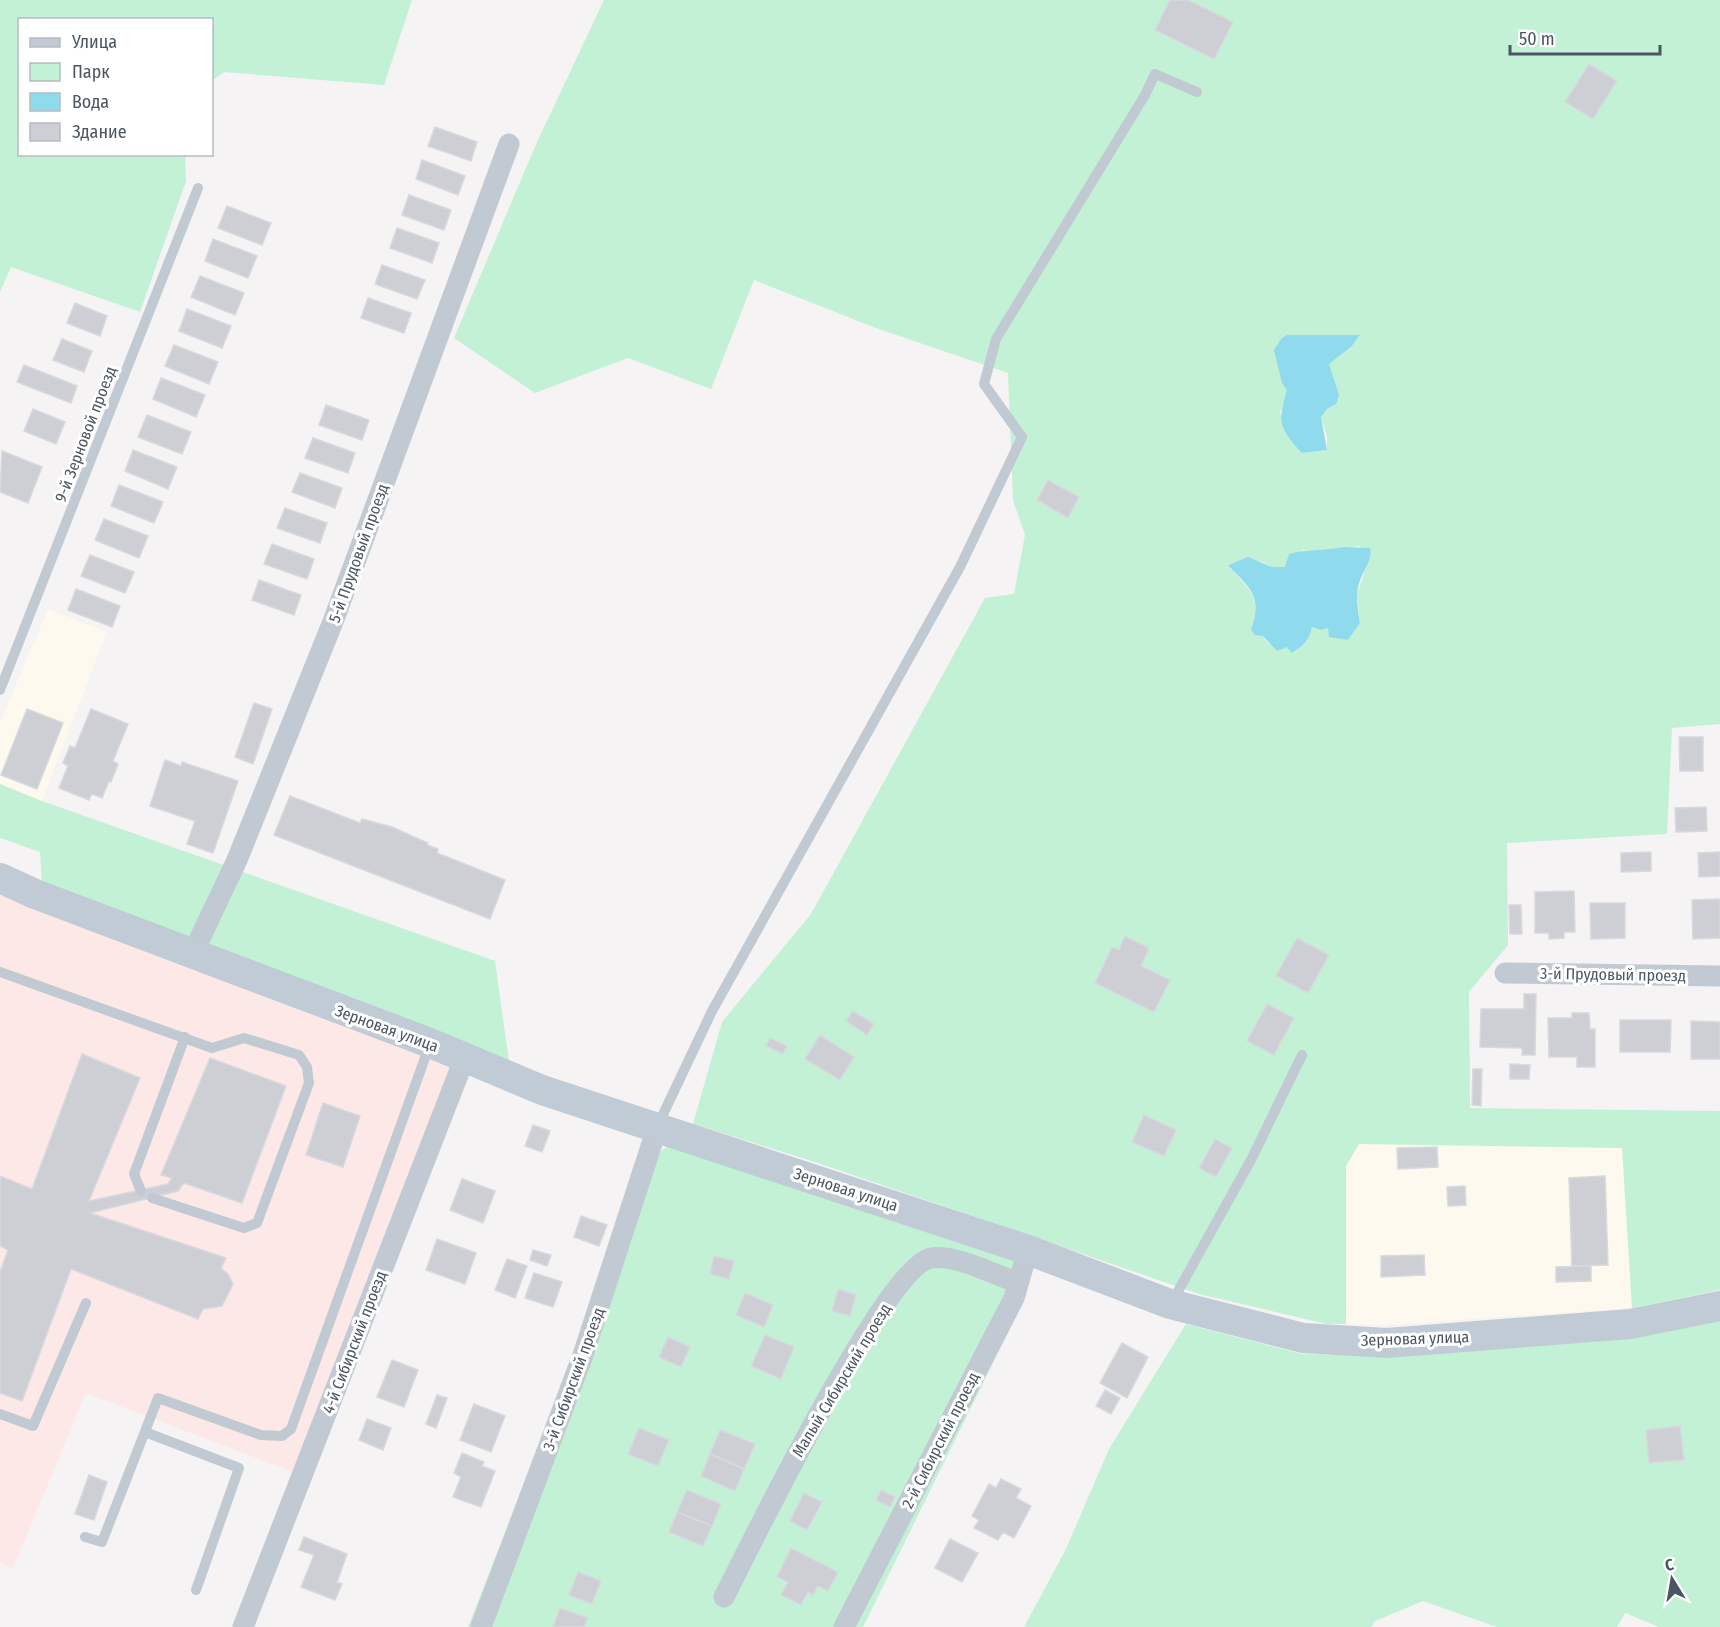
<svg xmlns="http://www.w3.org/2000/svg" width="1720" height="1627" viewBox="0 0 1720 1627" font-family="'Fira Sans Condensed',sans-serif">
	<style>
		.commercial { fill: #fdf9ef }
		.medical { fill: #fce8e6 }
		.green { fill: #c3f1d5; fill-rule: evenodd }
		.water { fill: #90daee }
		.building { fill: #cdcfd5; stroke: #d7d9de; stroke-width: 1.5 }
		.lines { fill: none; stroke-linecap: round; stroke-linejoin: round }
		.lane { stroke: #c1cad2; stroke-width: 10 }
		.street { stroke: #c1cad2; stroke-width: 21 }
		.secondary { stroke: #c1cbd6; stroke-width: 30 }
		.labels { text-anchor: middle; stroke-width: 6; stroke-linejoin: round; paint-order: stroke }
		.street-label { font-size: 16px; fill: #4a5661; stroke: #fff }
	</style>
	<rect width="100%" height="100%" fill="#f5f3f3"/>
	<g class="commercial">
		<polygon points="48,609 107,632 42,801 0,784 0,722"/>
		<polygon points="1359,1144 1623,1148 1632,1308 1387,1325 1346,1324 1346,1166"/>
	</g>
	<polygon class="medical" points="0,891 451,1067 296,1473 86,1393 13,1568 0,1562"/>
	<g class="green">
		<polygon points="0,0 412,0 384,85 224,72 212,81 212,20 20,20 20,154 185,155 186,181 140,312 11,267 0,292"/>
		<path d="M604,0H1720V724L1672,728L1667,834L1507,843L1508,945L1469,992L1470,1108L1720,1111V1290L1632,1308L1622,1148L1359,1144L1346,1166V1324H1327L1199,1294L815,1162L693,1124L722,1022L811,914L985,598L1014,594L1025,535L1013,500L1008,373L876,328L754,280L711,389L628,358L535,393L454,338L537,142ZM1360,336L1352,346L1329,363L1336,404L1327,409L1321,417L1327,437V450L1302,453L1280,413L1287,390L1334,337ZM1360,546L1367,565L1357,594L1360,623L1348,640L1329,636L1328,628L1312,627C1310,640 1303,646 1293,653L1287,646L1269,644L1263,636L1251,630C1263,592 1248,592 1228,564L1261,561L1272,567H1285L1303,550L1315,552Z"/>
		<polygon points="0,784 42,801 495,961 509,1062 42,884 40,852 0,838"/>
		<polygon points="669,1145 1010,1254 1029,1281 1023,1302 863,1627 468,1627 576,1351 642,1150 660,1152"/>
		<polygon points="1720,1316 1720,1627 1659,1627 1625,1613 1617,1627 1497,1627 1423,1601 1375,1621 1371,1627 1024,1627 1065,1551 1109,1449 1186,1324 1302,1354 1385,1356"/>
	</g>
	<g class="water">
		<path d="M1287,335H1360L1352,346L1329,364L1339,395L1336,404L1327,409L1321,417L1327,450L1302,453C1279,428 1277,422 1287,390L1282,383L1274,350L1282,338Z"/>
		<path d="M1344,547L1370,548C1373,561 1362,571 1359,584C1355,596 1358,610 1360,623L1348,640L1329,637L1328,628L1321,630L1312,627C1310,640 1303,646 1292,653L1287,647L1277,651L1263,636L1255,635L1251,630C1263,595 1250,589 1228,565L1248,557L1272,567H1285L1289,554C1306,549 1325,551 1344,547Z"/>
	</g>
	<g class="building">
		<polygon points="1170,0 1188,0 1233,22 1214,59 1155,30"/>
		<polygon points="1589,64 1617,81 1593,119 1565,102"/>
		<polygon points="435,127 477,142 471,161 428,146"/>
		<polygon points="422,160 465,176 458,195 416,179"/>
		<polygon points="409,195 451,210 444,230 402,215"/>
		<polygon points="227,206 271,223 262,245 218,228"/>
		<polygon points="397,228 439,243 432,263 390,248"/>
		<polygon points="213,239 257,256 248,278 205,261"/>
		<polygon points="382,265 425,280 417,299 375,284"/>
		<polygon points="200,276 244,293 235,315 191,297"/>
		<polygon points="368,298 411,313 404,333 361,318"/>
		<polygon points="75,303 107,316 100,336 67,323"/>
		<polygon points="187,309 231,326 222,348 179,331"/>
		<polygon points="62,339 92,351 84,372 53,360"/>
		<polygon points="174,345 218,362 209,384 165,366"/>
		<polygon points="24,365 77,386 71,403 17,382"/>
		<polygon points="161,378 205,395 196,417 153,399"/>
		<polygon points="326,405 369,420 362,440 319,425"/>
		<polygon points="33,409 65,422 56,444 24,431"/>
		<polygon points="147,415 191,432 182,454 138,437"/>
		<polygon points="313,438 355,453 348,473 305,458"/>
		<polygon points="133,450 177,467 168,489 125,471"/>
		<polygon points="2,451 42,467 28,503 0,492"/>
		<polygon points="300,473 342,488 335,508 292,492"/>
		<polygon points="1048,480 1079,497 1068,518 1037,500"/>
		<polygon points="119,485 163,502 154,523 111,506"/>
		<polygon points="285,508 327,523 320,543 277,528"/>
		<polygon points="104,519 148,536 139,558 95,540"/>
		<polygon points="272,544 314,559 307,579 264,564"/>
		<polygon points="90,555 134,572 125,593 81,576"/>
		<polygon points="259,580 301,595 294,615 252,600"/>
		<polygon points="76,589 120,606 112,627 68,610"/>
		<polygon points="254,703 272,709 253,764 235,757"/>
		<polygon points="27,709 63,723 37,789 1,775"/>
		<polygon points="91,709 128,724 113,761 118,764 111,782 109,781 102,798 92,794 89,800 59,788 68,766 63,763 70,746 75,748"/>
		<polygon points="1679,737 1703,737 1703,771 1680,771"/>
		<polygon points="165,760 181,766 182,762 238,781 213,853 187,844 195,821 150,806"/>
		<polygon points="290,796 360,823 362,819 392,827 428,843 427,845 438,849 437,853 505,880 490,919 274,835"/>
		<polygon points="1706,807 1707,831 1676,832 1675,808"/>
		<polygon points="1651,852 1651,871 1621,872 1621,853"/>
		<polygon points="1720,852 1720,876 1699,877 1698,853"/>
		<polygon points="1574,891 1575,932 1564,932 1564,938 1549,939 1549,933 1535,933 1535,892"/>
		<polygon points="1720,899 1720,938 1693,939 1692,900"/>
		<polygon points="1590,903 1625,903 1625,938 1591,939"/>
		<polygon points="1509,905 1521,905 1522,934 1510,934"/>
		<polygon points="1125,936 1149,948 1141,966 1170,980 1154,1012 1095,983 1112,947 1119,950"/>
		<polygon points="1297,938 1329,955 1308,993 1276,976"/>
		<polygon points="1524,994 1536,994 1535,1055 1522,1055 1522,1048 1480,1047 1481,1009 1524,1009"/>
		<polygon points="1267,1004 1294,1018 1274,1055 1247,1041"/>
		<polygon points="853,1011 874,1024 867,1035 846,1021"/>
		<polygon points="1572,1013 1589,1013 1590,1029 1595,1029 1595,1067 1577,1067 1577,1057 1549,1057 1548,1018 1572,1018"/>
		<polygon points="1620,1020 1671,1020 1670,1052 1620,1052"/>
		<polygon points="1691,1021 1720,1022 1720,1059 1691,1059"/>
		<polygon points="820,1035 854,1057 840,1080 805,1059"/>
		<polygon points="770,1038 787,1046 783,1054 766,1046"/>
		<polygon points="82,1054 140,1078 89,1201 168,1184 172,1178 161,1175 210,1058 286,1086 242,1203 184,1183 178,1191 90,1213 226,1258 221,1268 228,1274 233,1284 222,1306 203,1309 198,1319 71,1269 22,1401 0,1393 0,1272 8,1250 0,1246 0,1176 32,1189"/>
		<polygon points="1510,1064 1530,1065 1529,1079 1510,1079"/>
		<polygon points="1473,1069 1482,1069 1481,1106 1472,1105"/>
		<polygon points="323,1103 360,1116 343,1167 306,1155"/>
		<polygon points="1144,1115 1176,1130 1164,1156 1132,1142"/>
		<polygon points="533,1125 550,1131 542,1152 525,1146"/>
		<polygon points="1215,1139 1232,1148 1216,1177 1199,1168"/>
		<polygon points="1437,1147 1438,1167 1398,1169 1397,1148"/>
		<polygon points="1605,1176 1608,1265 1572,1266 1569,1178"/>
		<polygon points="462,1179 495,1191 483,1223 450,1210"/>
		<polygon points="1465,1186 1466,1205 1448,1206 1447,1187"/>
		<polygon points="581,1216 607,1225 599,1246 574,1237"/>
		<polygon points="437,1239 476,1253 465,1284 426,1270"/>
		<polygon points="533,1250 551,1255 547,1266 530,1260"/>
		<polygon points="1424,1255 1425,1275 1381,1277 1381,1256"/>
		<polygon points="714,1256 734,1261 729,1279 710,1274"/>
		<polygon points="507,1259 527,1266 515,1298 495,1290"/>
		<polygon points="1591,1266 1591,1281 1556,1282 1556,1267"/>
		<polygon points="534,1273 562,1282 553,1307 525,1298"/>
		<polygon points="838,1289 856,1295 850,1316 832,1311"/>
		<polygon points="745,1293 773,1305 764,1327 736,1315"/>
		<polygon points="765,1335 794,1347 781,1379 751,1366"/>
		<polygon points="668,1337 690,1347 681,1367 659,1357"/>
		<polygon points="1122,1343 1148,1357 1127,1398 1100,1383"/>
		<polygon points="392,1360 418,1370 404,1407 377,1397"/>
		<polygon points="1105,1390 1120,1398 1111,1414 1096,1406"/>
		<polygon points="437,1395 447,1398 436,1428 426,1424"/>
		<polygon points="474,1404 505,1416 491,1452 460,1440"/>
		<polygon points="367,1419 391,1428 383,1450 359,1440"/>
		<polygon points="1680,1426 1684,1460 1649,1463 1646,1430"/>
		<polygon points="639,1428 669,1440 658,1466 628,1454"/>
		<polygon points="720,1430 755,1444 744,1469 710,1454"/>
		<polygon points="462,1453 484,1462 482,1466 495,1471 481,1507 453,1497 461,1477 454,1473"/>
		<polygon points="710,1454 744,1469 735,1491 701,1476"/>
		<polygon points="89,1475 107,1482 94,1520 75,1514"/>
		<polygon points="1001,1479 1021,1489 1016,1498 1031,1506 1014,1538 1003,1532 998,1540 974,1528 979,1520 972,1516 989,1484 996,1488"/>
		<polygon points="687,1490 721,1504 712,1526 677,1512"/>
		<polygon points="881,1490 895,1497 890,1507 876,1500"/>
		<polygon points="804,1493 822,1502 807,1530 790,1521"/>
		<polygon points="677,1512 712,1526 703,1546 669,1532"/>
		<polygon points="304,1537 347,1554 337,1582 342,1584 335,1600 301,1587 314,1555 299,1550"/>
		<polygon points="950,1539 978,1553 962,1582 935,1568"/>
		<polygon points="791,1548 838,1572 828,1591 818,1586 813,1595 808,1592 801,1605 781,1595 788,1582 777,1577"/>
		<polygon points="578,1572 601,1581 592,1604 569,1595"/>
		<polygon points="560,1608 588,1618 584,1627 553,1627"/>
	</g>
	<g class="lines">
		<g class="lane">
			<polyline points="0,690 198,188"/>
			<polyline points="0,972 212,1048 244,1038 299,1055 307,1067 309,1083 257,1223 244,1228 152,1198"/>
			<polyline points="658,1125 712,1011 960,567 1022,437 984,384 996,339 1145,95 1155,74 1197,92"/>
			<polyline points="141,1191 134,1174 185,1037"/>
			<polyline points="1172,1302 1252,1158 1302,1055"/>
			<polyline points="0,1414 33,1426 86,1303"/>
			<polyline points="145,1432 239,1468 196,1590"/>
			<polyline points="85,1537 102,1542 158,1398 261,1435 282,1436 291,1429 430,1044"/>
		</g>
		<g class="street">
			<polyline points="192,955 237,860 334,619 509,144"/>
			<polyline points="1505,973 1720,976"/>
			<path d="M724,1597C751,1544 886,1267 931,1258C955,1254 996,1275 1018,1283"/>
			<polyline points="243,1627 465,1057"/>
			<polyline points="481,1627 583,1355 657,1128"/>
			<polyline points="844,1627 1014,1298 1028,1250"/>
		</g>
		<polyline class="secondary" points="0,878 35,894 430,1043 542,1090 1028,1250 1170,1304 1303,1338 1387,1343 1630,1324 1720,1306"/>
	</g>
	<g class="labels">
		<g class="street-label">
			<text transform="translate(85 434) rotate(-69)" y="6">9-й Зерновой проезд</text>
			<text transform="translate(358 553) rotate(-70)" y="6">5-й Прудовый проезд</text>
			<text transform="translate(1613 974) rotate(1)" y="6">3-й Прудовый проезд</text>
			<text transform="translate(387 1028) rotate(20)" y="6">Зерновая улица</text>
			<text transform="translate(846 1189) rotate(18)" y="6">Зерновая улица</text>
			<text transform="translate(1415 1338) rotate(-2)" y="6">Зерновая улица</text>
			<text transform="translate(354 1342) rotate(-69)" y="6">4-й Сибирский проезд</text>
			<text transform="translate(573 1379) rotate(-70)" y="6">3-й Сибирский проезд</text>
			<text transform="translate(841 1380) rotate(-59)" y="6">Малый Сибирский проезд</text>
			<text transform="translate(940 1440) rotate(-63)" y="6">2-й Сибирский проезд</text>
		</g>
	</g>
	<rect x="18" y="18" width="195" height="138" fill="#ffffff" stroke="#b7bbc0" stroke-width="1.5"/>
	<rect x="30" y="38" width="30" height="9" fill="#c1cbd6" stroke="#b7bbc0" stroke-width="1.5"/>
	<text x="72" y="48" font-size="18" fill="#4a5661">Улица</text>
	<rect x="30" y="63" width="30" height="18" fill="#c3f1d5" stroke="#b7bbc0" stroke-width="1.5"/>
	<text x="72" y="78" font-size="18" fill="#4a5661">Парк</text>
	<rect x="30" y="93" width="30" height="18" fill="#90daee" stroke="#b7bbc0" stroke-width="1.5"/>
	<text x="72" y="108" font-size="18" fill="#4a5661">Вода</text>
	<rect x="30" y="123" width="30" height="18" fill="#cdcfd5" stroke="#b7bbc0" stroke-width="1.5"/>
	<text x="72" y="138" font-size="18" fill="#4a5661">Здание</text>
	<g transform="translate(1672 1579) rotate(349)" stroke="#ffffff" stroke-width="4.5" paint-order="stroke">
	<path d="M0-4.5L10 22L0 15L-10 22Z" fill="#4a5661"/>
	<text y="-9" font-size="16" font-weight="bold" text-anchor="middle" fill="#4a5661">С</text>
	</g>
	<path d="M1510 45v9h150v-9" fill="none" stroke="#4a5661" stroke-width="3"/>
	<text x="1519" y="45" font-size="18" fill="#4a5661" stroke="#ffffff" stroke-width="4.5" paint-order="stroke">50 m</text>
</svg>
